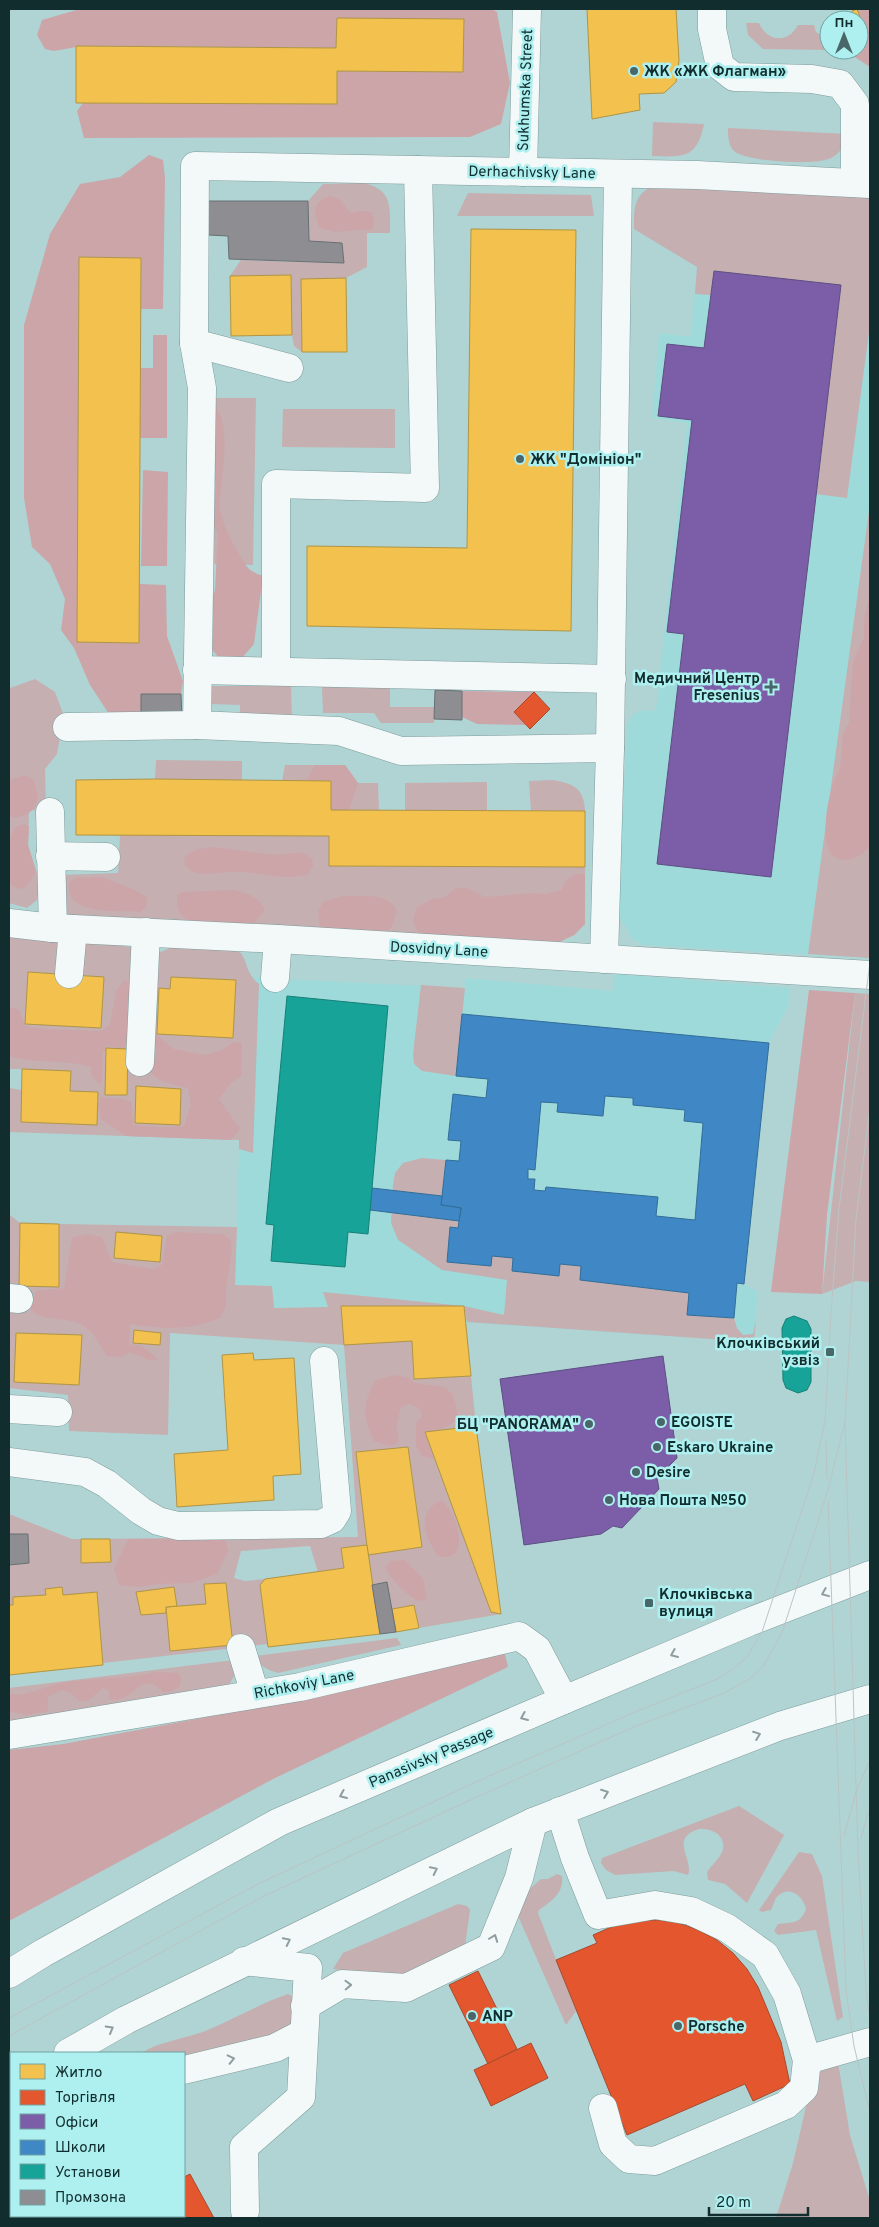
<svg xmlns="http://www.w3.org/2000/svg" width="879" height="2227" viewBox="0 0 879 2227" font-family="Overpass,sans-serif">
	<style>
		.built { fill: #9fdada }
		.green { fill: #c5afb1; fill-rule: evenodd }
		.forest { fill: #cca5a9 }
		.homes { fill: #f2c14e; stroke: #af9544 }
		.shops { fill: #e4572e; stroke: #a54a2e }
		.offices { fill: #7b5ea7; stroke: #5c4f83 }
		.schools { fill: #3f88c5; stroke: #326d98; fill-rule: evenodd }
		.public { fill: #17a398; stroke: #168078 }
		.industry { fill: #8d8d92; stroke: #687074 }
		.lines { fill: none; stroke-linecap: round; stroke-linejoin: round }
		.minor-casing { stroke: #7e9b9b; stroke-width: 29 }
		.major-casing { stroke: #7e9b9b; stroke-width: 29 }
		.minor { stroke: #f3f9f9; stroke-width: 28 }
		.major { stroke: #f3f9f9; stroke-width: 28 }
		.tram { stroke: #bac4c4; stroke-width: 1 }
		.oneway { stroke: #8e9d9e }
		.poi-dot { fill: #496768; stroke: #aef0f0; stroke-width: 2 }
		.labels { text-anchor: middle; stroke-width: 5; stroke-linejoin: round; paint-order: stroke }
		.poi-label { font-size: 15px; font-weight: bold; fill: #122d2e; stroke: #aef0f0; text-anchor: start }
		.street-label { font-size: 15px; fill: #122d2e; stroke: #aef0f0 }
	</style>
	<rect width="100%" height="100%" fill="#b0d4d4"/>
	<g class="built">
		<polygon points="643,191 870,196 870,958 644,945 632,939 618,914 617,902 628,725 632,716 640,711 656,710 687,423 652,418 659,333 691,337 697,267 634,229 634,212 637,198"/>
		<polygon points="615,974 790,988 788,1007 769,1043 744,1284 758,1292 754,1342 274,1309 272,1286 235,1285 244,977 464,988 466,978 613,991"/>
	</g>
	<g class="green">
		<path d="M746,23H759C767,42 788,44 798,25H814L816,32L829,40L830,50L763,49L748,35Z"/>
		<path d="M653,122L704,124C697,159 683,157 652,156Z"/>
		<path d="M728,128L847,134C845,145 841,153 831,158C817,166 742,162 733,150C728,144 728,135 728,128Z"/>
		<path d="M364,183C393,190 390,207 390,233H367V267L346,278L301,280L302,352L294,346L292,335L290,275L230,276L241,260L343,263L341,243L309,241L308,201L323,184Z"/>
		<path d="M651,187L870,196V325L847,498L816,494L840,286L714,271L711,295L695,294L697,267L634,229C634,211 633,196 651,187Z"/>
		<polygon points="468,193 591,195 594,216 457,216"/>
		<polygon points="216,398 256,398 253,565 214,564"/>
		<polygon points="283,409 395,409 395,448 282,447"/>
		<polygon points="870,504 870,958 808,954"/>
		<polygon points="35,679 55,692 64,716 57,754 45,769 46,811 29,810 28,845 40,882 37,900 27,908 9,903 9,691 10,688"/>
		<polygon points="210,686 291,686 292,718 240,718 240,705 210,704"/>
		<polygon points="322,686 390,686 390,707 435,707 434,723 381,723 374,713 323,713"/>
		<polygon points="156,760 242,761 242,781 155,779"/>
		<polygon points="285,765 345,765 358,783 378,783 379,810 331,810 331,781 282,781"/>
		<path d="M552,780C573,783 584,788 585,811H531L529,781Z"/>
		<polygon points="487,782 487,811 405,811 405,783"/>
		<polygon points="120,835 329,836 330,866 585,867 585,924 574,935 557,943 59,914 59,875 118,873"/>
		<path d="M9,935L62,940L59,974L28,972L25,1024L101,1028L104,977L78,975L81,942L119,945L158,953L177,945L228,948L241,953C249,966 246,973 259,984L253,1153L239,1149V1140L9,1132V1088L22,1090L21,1122L96,1125L98,1092L70,1091L22,1069H9ZM171,977L236,981L157,1034L159,988L170,989Z"/>
		<polygon points="421,985 465,988 456,1076 422,1071 414,1064 413,1054"/>
		<polygon points="855,993 870,994 870,1282 856,1281 822,1294"/>
		<polygon points="422,1158 446,1160 441,1205 461,1208 458,1228 450,1228 447,1262 491,1266 492,1256 513,1258 512,1271 559,1276 560,1264 581,1266 580,1280 689,1293 687,1315 734,1318 737,1328 743,1335 753,1334 756,1320 754,1342 467,1322 464,1306 341,1306 345,1344 412,1341 414,1379 471,1376 476,1426 425,1432 491,1611 501,1614 419,1628 414,1605 392,1609 387,1582 372,1585 368,1555 422,1546 408,1447 356,1452 367,1545 341,1548 344,1568 318,1572 310,1546 241,1551 234,1578 245,1581 265,1579 260,1585 268,1644 103,1663 97,1592 63,1595 45,1589 46,1595 13,1597 13,1605 9,1605 9,1565 29,1563 28,1534 9,1534 9,1514 72,1539 358,1537 344,1345 170,1333 168,1435 69,1431 68,1395 9,1388 9,1188 10,1215 20,1223 20,1286 59,1287 59,1224 237,1227 235,1285 272,1286 274,1308 328,1307 323,1292 464,1306 504,1315 507,1280 442,1270 398,1240 391,1223 393,1185 395,1173 403,1163"/>
		<path d="M397,1638L401,1645L278,1673C268,1670 260,1667 255,1656Z"/>
		<polygon points="234,1660 236,1673 229,1685 9,1726 9,1688"/>
		<path d="M739,1806L784,1835L747,1903L725,1884L708,1880L707,1872C715,1860 732,1850 718,1834C711,1830 703,1827 696,1830C670,1840 694,1859 688,1875L674,1871L615,1875L606,1870L601,1863L602,1858Z"/>
		<path d="M799,1852L812,1854L822,1876L843,2017L837,2021L816,1930L778,1935L774,1931L778,1924C792,1922 800,1925 806,1909C803,1895 788,1884 776,1898C774,1902 773,1906 771,1910L762,1912L759,1910Z"/>
		<path d="M557,1874L562,1876C564,1893 552,1901 539,1910L538,1913L576,2011L566,2025L518,1916L522,1896L541,1879H548Z"/>
		<polygon points="458,1904 467,1906 470,1910 465,1947 403,1978 333,1969 343,1953"/>
		<path d="M288,1994L296,1998L299,2021L282,2035L184,2063V2053H141C163,2040 187,2039 210,2029C237,2018 261,2003 288,1994Z"/>
		<polygon points="838,2062 850,2135 870,2201 870,2218 776,2218 793,2163 813,2076"/>
	</g>
	<g class="forest">
		<polygon points="80,9 492,9 497,12 510,83 501,124 470,137 84,138 77,111 83,103 337,104 337,71 463,72 464,19 337,19 336,48 82,46 54,51 45,49 37,35 42,20"/>
		<polygon points="853,9 870,9 870,67 844,50 859,50 860,17 857,9 852,11"/>
		<polygon points="149,155 163,160 165,178 163,309 141,309 141,258 79,257 77,642 138,643 138,584 166,585 167,636 183,681 181,694 141,694 141,721 111,717 90,685 74,648 61,630 65,599 50,564 32,547 24,498 24,325 50,234 80,184 120,177"/>
		<path d="M330,196L339,199L350,213L361,211L372,212L374,220L373,229L335,232L320,228C313,212 311,203 330,196Z"/>
		<polygon points="153,335 167,335 167,438 139,438 139,368 153,368"/>
		<path d="M208,401C237,417 219,480 220,507C221,521 230,539 237,550C246,566 246,570 263,576L254,644L241,659L218,657L208,644L206,614L215,590L218,533L206,513Z"/>
		<polygon points="143,470 168,472 167,566 141,566"/>
		<path d="M870,595V846C864,854 854,860 844,860C815,859 827,800 834,782C835,778 837,775 839,771C844,754 838,738 849,723L853,663L864,637V620Z"/>
		<polygon points="462,691 534,692 514,712 526,725 477,724 462,717"/>
		<polygon points="315,765 345,765 358,783 349,810 331,810 331,781 306,781"/>
		<path d="M25,775L34,780C41,802 37,815 12,818L9,815V780Z"/>
		<path d="M22,824L29,826L28,845L36,873L27,886L20,889L12,886C6,877 7,836 15,828C16,827 22,825 22,824Z"/>
		<path d="M214,847L276,855L301,852L312,858L313,866L309,874C287,881 266,874 244,872C227,870 209,877 193,872C190,870 187,867 184,864L185,856L198,849Z"/>
		<polygon points="577,874 585,874 585,924 574,935 557,943 419,935 413,921 416,908 432,899 445,897 456,888 467,888 485,897 533,893 546,894 561,890 566,880"/>
		<path d="M102,877C115,883 138,889 147,898L146,908L140,912C123,910 76,915 70,894C69,891 69,886 69,882L76,878Z"/>
		<path d="M234,890C247,893 259,897 265,910L255,922L247,925L189,921C178,915 177,907 177,895L183,892Z"/>
		<path d="M342,896C361,897 388,891 397,911L391,928L386,933L320,929L318,911L323,902Z"/>
		<path d="M124,981L139,982L154,1033L174,1049L204,1055L220,1051L234,1042L242,1043L241,1076L230,1084L219,1099L240,1129L231,1140L126,1136L101,1119L98,1106L101,1097L123,1099L132,1103L133,1125L162,1127L184,1126L191,1104L188,1088L163,1082L152,1074L143,1056L133,1049L107,1046L103,1052L102,1083L99,1084L92,1076L91,1067C63,1059 36,1064 9,1056V1007L19,1010L25,1026L45,1029L101,1031L110,1025L116,991Z"/>
		<polygon points="809,990 855,993 827,1215 822,1294 771,1292"/>
		<path d="M176,1232L223,1234L231,1240L232,1250L226,1288V1306L220,1318C189,1331 163,1329 130,1324L129,1344L142,1346L158,1359L152,1361L130,1352L121,1357L107,1356C99,1343 91,1326 75,1322C59,1317 43,1322 30,1309L36,1291L64,1288L72,1238L86,1234L102,1237L112,1262L153,1269L162,1265L167,1236Z"/>
		<path d="M393,1375L407,1377L415,1383L444,1387L453,1394L459,1419L440,1430L425,1432L434,1459L422,1456L416,1446V1423L422,1416L419,1408L409,1404L401,1407L396,1426L399,1442L390,1446L374,1441C363,1418 362,1402 376,1380Z"/>
		<path d="M442,1500C445,1504 450,1508 452,1513C460,1530 467,1563 438,1556C425,1537 415,1511 442,1500Z"/>
		<polygon points="225,1538 228,1551 217,1574 191,1583 157,1584 140,1587 119,1585 114,1569 128,1539"/>
		<path d="M405,1560L423,1579L427,1600L418,1601C405,1593 392,1581 385,1567L391,1561Z"/>
		<polygon points="503,1646 508,1667 273,1779 9,1921 9,1750 63,1744 303,1699"/>
		<path d="M157,1672L178,1673L181,1678L179,1687L172,1691L163,1692C141,1667 133,1706 109,1699V1691L103,1688L88,1701H79L71,1693L61,1690L48,1697V1711L26,1715L9,1711V1694C28,1697 42,1687 61,1683C93,1677 124,1680 157,1672Z"/>
	</g>
	<g class="homes">
		<polygon points="587,9 676,9 679,60 676,82 664,93 639,94 640,110 592,119"/>
		<polygon points="857,9 860,17 859,32 859,20 855,20 852,11"/>
		<polygon points="337,18 464,19 463,72 337,71 337,104 76,103 76,46 336,48"/>
		<polygon points="471,229 576,230 571,631 307,626 307,546 467,548"/>
		<polygon points="79,257 141,258 139,643 77,642"/>
		<polygon points="291,275 292,335 231,336 230,276"/>
		<polygon points="346,278 347,352 302,352 301,279"/>
		<polygon points="155,779 331,781 331,810 585,811 585,867 329,866 329,836 76,835 76,780"/>
		<polygon points="28,972 104,977 101,1028 25,1024"/>
		<polygon points="171,977 236,980 233,1038 157,1034 159,988 170,989"/>
		<polygon points="106,1048 128,1049 127,1095 105,1095"/>
		<polygon points="22,1069 71,1071 70,1091 98,1092 97,1125 21,1122"/>
		<polygon points="136,1086 181,1089 180,1125 135,1123"/>
		<polygon points="20,1223 59,1224 59,1287 19,1286"/>
		<polygon points="116,1232 162,1236 160,1262 114,1258"/>
		<polygon points="341,1306 464,1306 471,1376 414,1379 412,1341 344,1345"/>
		<polygon points="134,1330 161,1333 160,1345 133,1343"/>
		<polygon points="16,1333 82,1335 79,1385 14,1382"/>
		<polygon points="253,1353 254,1360 294,1358 301,1474 273,1476 274,1500 177,1507 174,1454 228,1450 222,1355"/>
		<polygon points="476,1426 501,1614 491,1612 425,1432"/>
		<polygon points="408,1447 422,1547 368,1555 356,1452"/>
		<polygon points="81,1539 110,1539 111,1562 81,1563"/>
		<polygon points="367,1545 380,1634 268,1647 260,1585 265,1579 344,1568 341,1548"/>
		<polygon points="226,1583 233,1645 170,1651 166,1607 206,1604 204,1584"/>
		<polygon points="62,1587 63,1595 97,1592 103,1665 9,1675 9,1605 13,1605 13,1597 46,1595 45,1589"/>
		<polygon points="174,1587 177,1606 166,1607 166,1613 141,1615 136,1592"/>
		<polygon points="414,1605 419,1628 396,1632 392,1609"/>
	</g>
	<g class="shops">
		<polygon points="534,692 550,709 530,729 514,712"/>
		<polygon points="658,1920 679,1923 698,1930 717,1940 733,1953 747,1969 758,1987 781,2042 790,2084 753,2101 745,2084 627,2135 556,1960 597,1943 593,1935 616,1925 637,1921"/>
		<polygon points="478,1971 517,2049 488,2064 449,1985"/>
		<polygon points="531,2043 548,2078 491,2106 474,2070"/>
		<polygon points="190,2174 214,2218 108,2218 112,2216 184,2216 184,2177"/>
	</g>
	<g class="offices">
		<polygon points="714,271 841,285 771,877 657,864 684,634 667,632 692,420 658,416 667,344 704,348"/>
		<polygon points="663,1356 677,1458 657,1478 659,1489 622,1528 613,1526 601,1534 524,1545 500,1379"/>
	</g>
	<g class="schools">
		<path d="M462,1014L769,1043L744,1284L737,1283L734,1318L687,1315L689,1293L580,1280L581,1266L560,1264L559,1276L512,1271L513,1258L492,1256L491,1266L447,1262L450,1227L458,1228L461,1208L441,1205L446,1160L459,1161L461,1141L448,1140L453,1094L486,1098L488,1079L456,1076ZM605,1096L633,1098V1105L685,1110L684,1121L703,1123L695,1220L656,1216L658,1197L546,1187L545,1191L534,1190L535,1179H528V1169L535,1170L541,1102L558,1103L557,1112L603,1116Z"/>
		<polygon points="372,1188 442,1196 441,1205 461,1208 459,1221 370,1210"/>
	</g>
	<g class="public">
		<polygon points="287,996 388,1006 368,1234 348,1232 345,1267 271,1261 274,1225 266,1224"/>
		<polygon points="794,1316 807,1321 811,1329 811,1382 807,1390 798,1393 786,1388 783,1380 782,1328 786,1319"/>
	</g>
	<g class="industry">
		<polygon points="208,201 308,201 309,241 342,243 344,263 229,259 228,236 208,235"/>
		<polygon points="435,690 462,691 462,720 434,719"/>
		<polygon points="141,694 181,694 182,720 141,721"/>
		<polygon points="9,1534 28,1534 29,1563 9,1565"/>
		<polygon points="387,1582 396,1632 380,1634 372,1585"/>
	</g>
	<g class="lines">
		<defs>
			<g id="minor">
				<polyline points="712,9 712,29 720,66 734,77 812,79 840,84 855,104 855,183"/>
				<polyline points="523,172 527,9"/>
				<polyline points="194,343 289,368"/>
				<polyline points="197,670 612,679"/>
				<polyline points="276,671 276,484 425,488 418,170"/>
				<polyline points="67,727 197,725"/>
				<polyline points="610,748 618,174"/>
				<polyline points="50,812 53,928"/>
				<polyline points="50,856 106,857"/>
				<polyline points="9,923 53,928 278,939 870,975"/>
				<polyline points="604,959 610,748 401,751 339,731 197,725 202,388 194,343 195,166 697,175 870,184"/>
				<polyline points="69,974 73,929"/>
				<polyline points="275,978 278,939"/>
				<polyline points="140,1062 146,932"/>
				<polyline points="9,1298 19,1299"/>
				<polyline points="9,1409 58,1412"/>
				<polyline points="9,1462 85,1472 107,1484 141,1511 158,1521 178,1526 321,1524 332,1519 337,1511 324,1361"/>
				<polyline points="241,1648 255,1694"/>
				<polyline points="9,1735 300,1687 519,1636 537,1649 564,1700"/>
				<polyline points="560,1811 575,1858 598,1915 655,1905 691,1911 727,1928 765,1955 787,1994 807,2060"/>
				<polyline points="244,1961 308,1968 301,2097 244,2147 245,2211"/>
				<polyline points="305,2006 342,1984 406,1988 491,1947 519,1878 533,1822"/>
				<polyline points="184,2070 275,2048 304,2033"/>
				<polyline points="603,2108 613,2144 629,2159 655,2161 786,2105 804,2088 807,2060 870,2042"/>
				<polyline points="9,2161 11,2160"/>
			</g>
			<g id="major">
				<polyline points="9,1974 43,1953 279,1822 564,1700 749,1622 870,1575"/>
				<polyline points="68,2053 126,2020 533,1822 780,1726 870,1699"/>
				<polyline points="9,2088 11,2086"/>
			</g>
		</defs>
		<use href="#minor" class="minor-casing"/>
		<use href="#major" class="major-casing"/>
		<use href="#minor" class="minor"/>
		<use href="#major" class="major"/>
		<g class="tram">
			<polyline points="870,1107 856,1219 845,1422 858,1851 866,1990 870,2020"/>
			<polyline points="826,1442 827,1480"/>
			<polyline points="828,1500 846,1990 854,2046 870,2112"/>
			<polyline points="844,1836 856,1792 870,1760"/>
			<polyline points="861,1838 870,1807"/>
			<polyline points="9,2018 258,1884 478,1781 635,1712 717,1679 733,1669 747,1657 762,1632 814,1473 825,1421 831,1313 839,1209 870,962"/>
			<polyline points="9,2036 264,1896 477,1797 636,1726 722,1694 748,1680 763,1667 782,1633 828,1490 845,1422"/>
		</g>
	</g>
	<defs><path id="oneway-chevron" d="M-2-3.5L2.5 0L-2 3.5" fill="none" stroke-width="1.6" stroke-linecap="round" stroke-linejoin="round" transform="scale(1.25)"/></defs>
	<g class="oneway">
		<use href="#oneway-chevron" transform="translate(825 1593) rotate(158)"/>
		<use href="#oneway-chevron" transform="translate(674 1654) rotate(157)"/>
		<use href="#oneway-chevron" transform="translate(524 1717) rotate(157)"/>
		<use href="#oneway-chevron" transform="translate(757 1735) rotate(-21)"/>
		<use href="#oneway-chevron" transform="translate(605 1793) rotate(-21)"/>
		<use href="#oneway-chevron" transform="translate(343 1795) rotate(157)"/>
		<use href="#oneway-chevron" transform="translate(434 1870) rotate(-26)"/>
		<use href="#oneway-chevron" transform="translate(494 1938) rotate(-69)"/>
		<use href="#oneway-chevron" transform="translate(287 1941) rotate(-26)"/>
		<use href="#oneway-chevron" transform="translate(348 1985) rotate(-2)"/>
		<use href="#oneway-chevron" transform="translate(110 2029) rotate(-30)"/>
		<use href="#oneway-chevron" transform="translate(231 2059) rotate(-13)"/>
	</g>
	<g class="poi-dot">
		<circle cx="634" cy="71" r="5"/>
		<circle cx="520" cy="459" r="5"/>
		<path d="M768.5 679.5h5v5h5v5h-5v5h-5v-5h-5v-5h5z"/>
		<rect x="825" y="1347" width="10" height="10" rx="2.5"/>
		<circle cx="661" cy="1422" r="5"/>
		<circle cx="589" cy="1424" r="5"/>
		<circle cx="657" cy="1447" r="5"/>
		<circle cx="636" cy="1472" r="5"/>
		<circle cx="609" cy="1500" r="5"/>
		<rect x="644" y="1598" width="10" height="10" rx="2.5"/>
		<circle cx="472" cy="2016" r="5"/>
		<circle cx="678" cy="2026" r="5"/>
	</g>
	<g class="labels">
		<g class="poi-label">
			<text x="644" y="76">ЖК «ЖК Флагман»</text>
			<text x="530" y="464">ЖК "Домініон"</text>
			<text x="760" y="683" text-anchor="end">Медичний Центр<tspan x="760" dy="17">Fresenius</tspan></text>
			<text x="820" y="1348" text-anchor="end">Клочківський<tspan x="820" dy="17">узвіз</tspan></text>
			<text x="671" y="1427">EGOISTE</text>
			<text x="579" y="1429" text-anchor="end">БЦ "PANORAMA"</text>
			<text x="667" y="1452">Eskaro Ukraine</text>
			<text x="646" y="1477">Desire</text>
			<text x="619" y="1505">Нова Пошта №50</text>
			<text x="659" y="1599">Клочківська<tspan x="659" dy="17">вулиця</tspan></text>
			<text x="482" y="2021">ANP</text>
			<text x="688" y="2031">Porsche</text>
		</g>
		<g class="street-label">
			<text transform="translate(525 90) rotate(-88)" y="5">Sukhumska Street</text>
			<text transform="translate(532 172) rotate(1)" y="5">Derhachivsky Lane</text>
			<text transform="translate(439 949) rotate(3)" y="5">Dosvidny Lane</text>
			<text transform="translate(304 1684) rotate(-11)" y="5">Richkoviy Lane</text>
			<text transform="translate(431 1757) rotate(-23)" y="5">Panasivsky Passage</text>
		</g>
	</g>
	<rect width="879" height="2227" fill="none" stroke="#122d2e" stroke-width="20"/>
	<rect x="10" y="2052" width="175" height="165" fill="#aef0f0" stroke="#70a2a2"/>
	<rect x="20" y="2064" width="25" height="15" fill="#f2c14e" stroke="#70a2a2"/>
	<text x="55" y="2077" font-size="15" fill="#122d2e">Житло</text>
	<rect x="20" y="2090" width="25" height="15" fill="#e4572e" stroke="#70a2a2"/>
	<text x="55" y="2102" font-size="15" fill="#122d2e">Торгівля</text>
	<rect x="20" y="2114" width="25" height="15" fill="#7b5ea7" stroke="#70a2a2"/>
	<text x="55" y="2127" font-size="15" fill="#122d2e">Офіси</text>
	<rect x="20" y="2140" width="25" height="15" fill="#3f88c5" stroke="#70a2a2"/>
	<text x="55" y="2152" font-size="15" fill="#122d2e">Школи</text>
	<rect x="20" y="2164" width="25" height="15" fill="#17a398" stroke="#70a2a2"/>
	<text x="55" y="2177" font-size="15" fill="#122d2e">Установи</text>
	<rect x="20" y="2190" width="25" height="15" fill="#8d8d92" stroke="#70a2a2"/>
	<text x="55" y="2202" font-size="15" fill="#122d2e">Промзона</text>
	<g transform="translate(844 35)"><circle r="24" fill="#aef0f0" stroke="#70a2a2"/>
	<path d="M0-4L9 19L0 12L-9 19Z" fill="#496768"/>
	<text y="-8" font-size="14" font-weight="bold" text-anchor="middle" fill="#122d2e">Пн</text>
	</g>
	<path d="M709 2207v8h99v-8" fill="none" stroke="#122d2e" stroke-width="2.5"/>
	<text x="716" y="2207" font-size="15" fill="#122d2e" stroke="#aef0f0" stroke-width="4" paint-order="stroke">20 m</text>
</svg>
